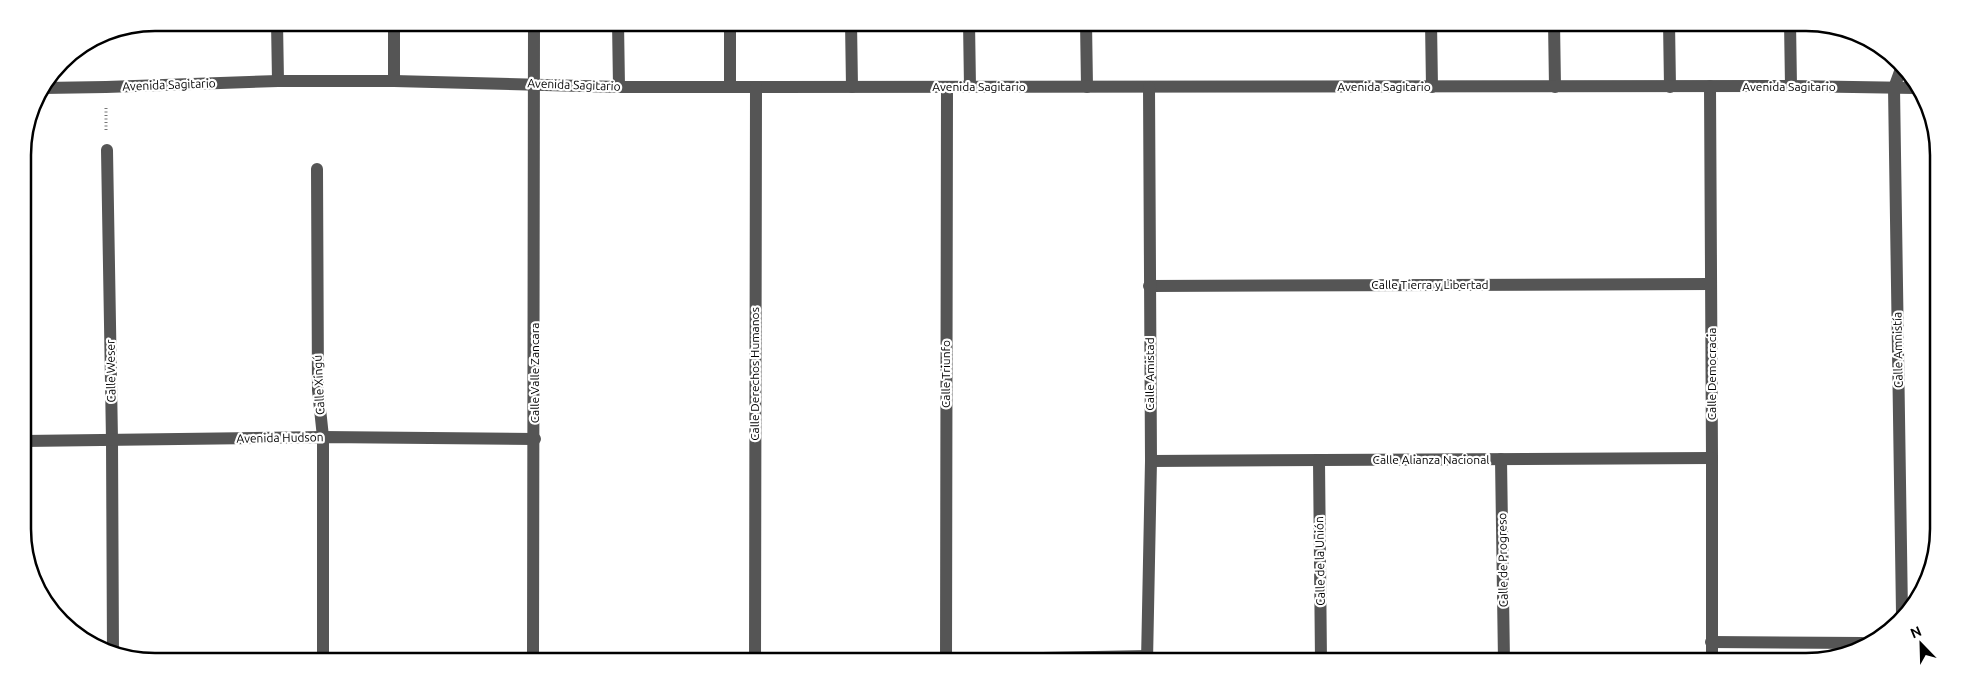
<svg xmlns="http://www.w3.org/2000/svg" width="1961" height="684" viewBox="0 0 1961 684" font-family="Ubuntu,sans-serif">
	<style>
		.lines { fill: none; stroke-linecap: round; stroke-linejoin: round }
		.path { stroke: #777; stroke-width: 3; stroke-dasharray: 1 2.5; stroke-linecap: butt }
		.minor { stroke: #555; stroke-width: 12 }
		.labels { text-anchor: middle; stroke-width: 4.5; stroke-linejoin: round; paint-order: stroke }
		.street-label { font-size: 12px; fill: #000; stroke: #fff }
		.rim { fill: none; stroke: #000; stroke-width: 2.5 }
	</style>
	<rect width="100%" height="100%" fill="#fff"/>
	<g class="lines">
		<polyline class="path" points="106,108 106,132"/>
		<g class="minor">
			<polyline points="277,22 278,81"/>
			<polyline points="618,22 619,87"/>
			<polyline points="730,22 730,87"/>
			<polyline points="851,22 852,87"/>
			<polyline points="969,22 970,87"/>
			<polyline points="1086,22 1087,87"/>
			<polyline points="1431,22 1432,87"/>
			<polyline points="1554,22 1555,87"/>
			<polyline points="1669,22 1670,87"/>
			<polyline points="1790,22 1791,86"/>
			<polyline points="394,81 394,22"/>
			<polyline points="1710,86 1712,458 1712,661"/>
			<polyline points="43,88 106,87 278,81 394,81 619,87 1791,86 1915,88"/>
			<polyline points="107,150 112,440 113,655"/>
			<polyline points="317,169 318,390 323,437 323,661"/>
			<polyline points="1149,286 1711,284"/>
			<polyline points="24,441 323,437 535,439"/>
			<polyline points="1501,459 1504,661"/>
			<polyline points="1151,461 1712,458"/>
			<polyline points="1319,461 1321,661"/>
			<polyline points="1902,613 1894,88 1902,66"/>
			<polyline points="1711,642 1862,643"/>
			<polyline points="533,658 946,660 1147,656"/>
			<polyline points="533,661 534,22"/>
			<polyline points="755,661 756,87"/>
			<polyline points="946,661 947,87"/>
			<polyline points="1147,661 1151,461 1149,87"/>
		</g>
	</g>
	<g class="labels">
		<g class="street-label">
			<text transform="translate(169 85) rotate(-2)" y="4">Avenida Sagitario</text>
			<text transform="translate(574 85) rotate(2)" y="4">Avenida Sagitario</text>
			<text x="979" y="91">Avenida Sagitario</text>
			<text x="1384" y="91">Avenida Sagitario</text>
			<text x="1789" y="91">Avenida Sagitario</text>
			<text x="1430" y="289">Calle Tierra y Libertad</text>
			<text transform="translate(1898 350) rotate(-91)" y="4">Calle Amnistía</text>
			<text transform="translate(111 371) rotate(-91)" y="4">Calle Weser</text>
			<text transform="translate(535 373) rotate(-90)" y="4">Calle Valle Zancara</text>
			<text transform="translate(755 374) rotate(-90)" y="4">Calle Derechos Humanos</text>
			<text transform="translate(946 374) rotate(-90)" y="4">Calle Triunfo</text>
			<text transform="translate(1150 374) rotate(-90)" y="4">Calle Amistad</text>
			<text transform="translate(1712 374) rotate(-90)" y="4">Calle Democracia</text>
			<text transform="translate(319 385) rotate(-93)" y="4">Calle Xingú</text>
			<text transform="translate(280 438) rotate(-1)" y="4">Avenida Hudson</text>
			<text x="1431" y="464">Calle Alianza Nacional</text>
			<text transform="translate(1503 560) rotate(-91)" y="4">Calle de Progreso</text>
			<text transform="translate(1320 561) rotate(-91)" y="4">Calle de la Unión</text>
		</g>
	</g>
	<path d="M0 0H1961V684H0ZM155 31H1806A124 124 0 0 1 1930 155V529A124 124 0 0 1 1806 653H155A124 124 0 0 1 31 529V155A124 124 0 0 1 155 31Z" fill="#fff" fill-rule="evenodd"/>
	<path class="rim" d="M155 31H1806A124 124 0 0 1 1930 155V529A124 124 0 0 1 1806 653H155A124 124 0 0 1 31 529V155A124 124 0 0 1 155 31Z"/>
	<g transform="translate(1921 644) rotate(337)" stroke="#ffffff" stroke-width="4" paint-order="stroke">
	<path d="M0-4L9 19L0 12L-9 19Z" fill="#000000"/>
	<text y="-8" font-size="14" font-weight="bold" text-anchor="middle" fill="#000000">N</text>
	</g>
</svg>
